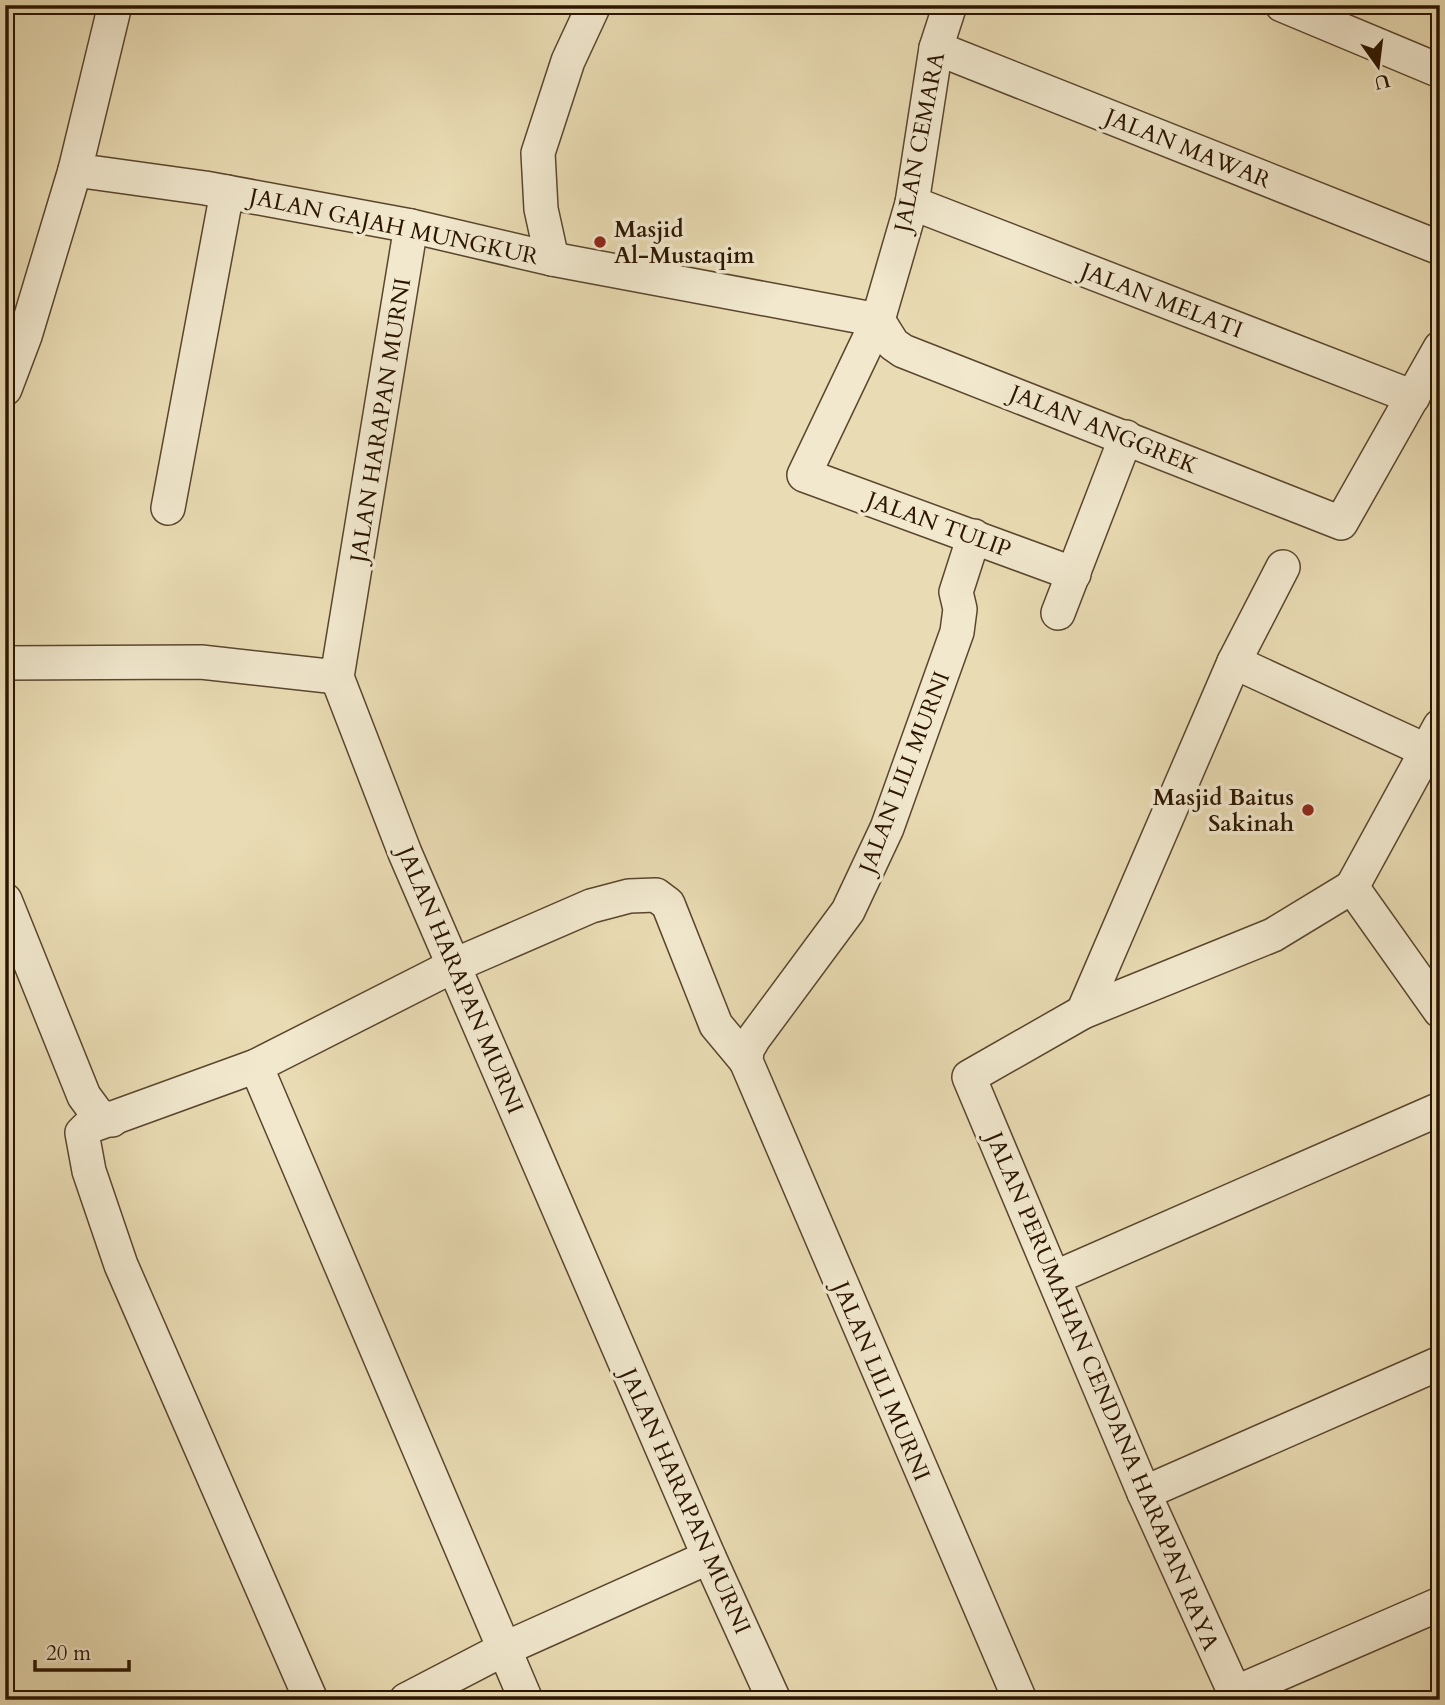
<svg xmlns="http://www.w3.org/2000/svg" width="1445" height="1705" viewBox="0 0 1445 1705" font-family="Cardo,serif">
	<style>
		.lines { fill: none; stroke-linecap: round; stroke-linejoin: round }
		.minor-casing { stroke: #5a462d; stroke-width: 36 }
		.minor { stroke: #f1e8ce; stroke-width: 33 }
		.poi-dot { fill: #8f2418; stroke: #f1e8ce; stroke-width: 2.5 }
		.labels { text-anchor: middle; stroke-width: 7; stroke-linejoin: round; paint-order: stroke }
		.street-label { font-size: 23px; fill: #2b1500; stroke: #f1e8ce }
		.poi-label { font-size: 23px; font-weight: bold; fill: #2b1500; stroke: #f1e8ce; text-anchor: start }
	</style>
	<rect width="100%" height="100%" fill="#e9dbb3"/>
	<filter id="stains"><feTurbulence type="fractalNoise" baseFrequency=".00286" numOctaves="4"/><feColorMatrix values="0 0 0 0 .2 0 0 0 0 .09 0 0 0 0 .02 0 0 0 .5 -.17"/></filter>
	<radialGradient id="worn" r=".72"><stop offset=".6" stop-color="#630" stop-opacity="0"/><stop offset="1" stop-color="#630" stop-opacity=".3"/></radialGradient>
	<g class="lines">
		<defs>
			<g id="minor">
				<polyline points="115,5 75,170 205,188 411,226 552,259 878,320"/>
				<polyline points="950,5 936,48 912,203 878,320 804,475 1074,574"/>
				<polyline points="1282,5 1440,71"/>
				<polyline points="936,48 1440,248"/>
				<polyline points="912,203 1413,397"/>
				<polyline points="411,226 337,677 405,853 709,1557 774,1700"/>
				<polyline points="552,259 541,209 538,153 568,61 594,5"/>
				<polyline points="878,320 893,344 903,351 1341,523 1440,348"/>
				<polyline points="5,389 25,336 75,170"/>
				<polyline points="168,508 227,192"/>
				<polyline points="974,536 956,592 960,609 957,632 887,828 848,911 754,1038 747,1050 746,1061 1020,1700"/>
				<polyline points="1058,613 1126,437"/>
				<polyline points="1234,662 1425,750"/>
				<polyline points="5,663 201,662 337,677"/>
				<polyline points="1352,887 1440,726"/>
				<polyline points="1352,887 1440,1011"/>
				<polyline points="5,900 84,1096 98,1115 112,1120"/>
				<polyline points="1083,1012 1234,662 1283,567"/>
				<polyline points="256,1066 526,1700"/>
				<polyline points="1054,1278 1440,1109"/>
				<polyline points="1144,1493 1440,1363"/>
				<polyline points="1235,1693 1440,1604"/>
				<polyline points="311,1700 121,1265 89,1171 82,1133 88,1127 256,1066 455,965 591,906 629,896 656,895 668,904 716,1025 746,1061"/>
				<polyline points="406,1700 504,1649 709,1557"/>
				<polyline points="1238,1700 1144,1493 969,1077 1083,1012 1273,935 1352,887"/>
			</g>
		</defs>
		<use href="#minor" class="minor-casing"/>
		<use href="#minor" class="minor"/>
	</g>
	<g class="poi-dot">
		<circle cx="600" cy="242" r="7"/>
		<circle cx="1308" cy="810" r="7"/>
	</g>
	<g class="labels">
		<g class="street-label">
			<text transform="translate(919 142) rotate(-79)" y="8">JALAN CEMARA</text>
			<text transform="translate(1188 148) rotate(22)" y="8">JALAN MAWAR</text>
			<text transform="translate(394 226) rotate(12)" y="8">JALAN GAJAH MUNGKUR</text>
			<text transform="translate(1162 300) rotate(21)" y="8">JALAN MELATI</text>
			<text transform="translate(380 420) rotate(-81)" y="8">JALAN HARAPAN MURNI</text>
			<text transform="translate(1104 429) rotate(22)" y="8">JALAN ANGGREK</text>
			<text transform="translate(939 524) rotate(20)" y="8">JALAN TULIP</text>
			<text transform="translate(904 772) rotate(-69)" y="8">JALAN LILI MURNI</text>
			<text transform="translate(461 980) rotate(67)" y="8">JALAN HARAPAN MURNI</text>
			<text transform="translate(882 1381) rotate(67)" y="8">JALAN LILI MURNI</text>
			<text transform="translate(1103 1391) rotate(67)" y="8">JALAN PERUMAHAN CENDANA HARAPAN RAYA</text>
			<text transform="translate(686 1501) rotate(66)" y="8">JALAN HARAPAN MURNI</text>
		</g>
		<g class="poi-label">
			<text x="614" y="237">Masjid<tspan x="614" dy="26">Al-Mustaqim</tspan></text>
			<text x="1294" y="805" text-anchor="end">Masjid Baitus<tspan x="1294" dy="26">Sakinah</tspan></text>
		</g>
	</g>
	<rect width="1445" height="1705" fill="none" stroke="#e9dbb3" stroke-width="28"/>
	<rect x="7" y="7" width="1431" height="1691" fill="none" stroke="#2b1500" stroke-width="3.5"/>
	<rect x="14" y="14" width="1417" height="1677" fill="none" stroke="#2b1500" stroke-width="2"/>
	<g transform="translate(1378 66) rotate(166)" stroke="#f1e8ce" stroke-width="5" paint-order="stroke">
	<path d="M0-5L12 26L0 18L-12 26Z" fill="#2b1500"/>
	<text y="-10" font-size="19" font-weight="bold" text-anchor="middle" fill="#2b1500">U</text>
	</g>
	<path d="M35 1660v10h94v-10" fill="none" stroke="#2b1500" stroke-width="3.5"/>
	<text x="46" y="1660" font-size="21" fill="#2b1500" stroke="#f1e8ce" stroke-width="5" paint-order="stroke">20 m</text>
	<rect width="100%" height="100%" filter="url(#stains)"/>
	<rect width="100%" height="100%" fill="url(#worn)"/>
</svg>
